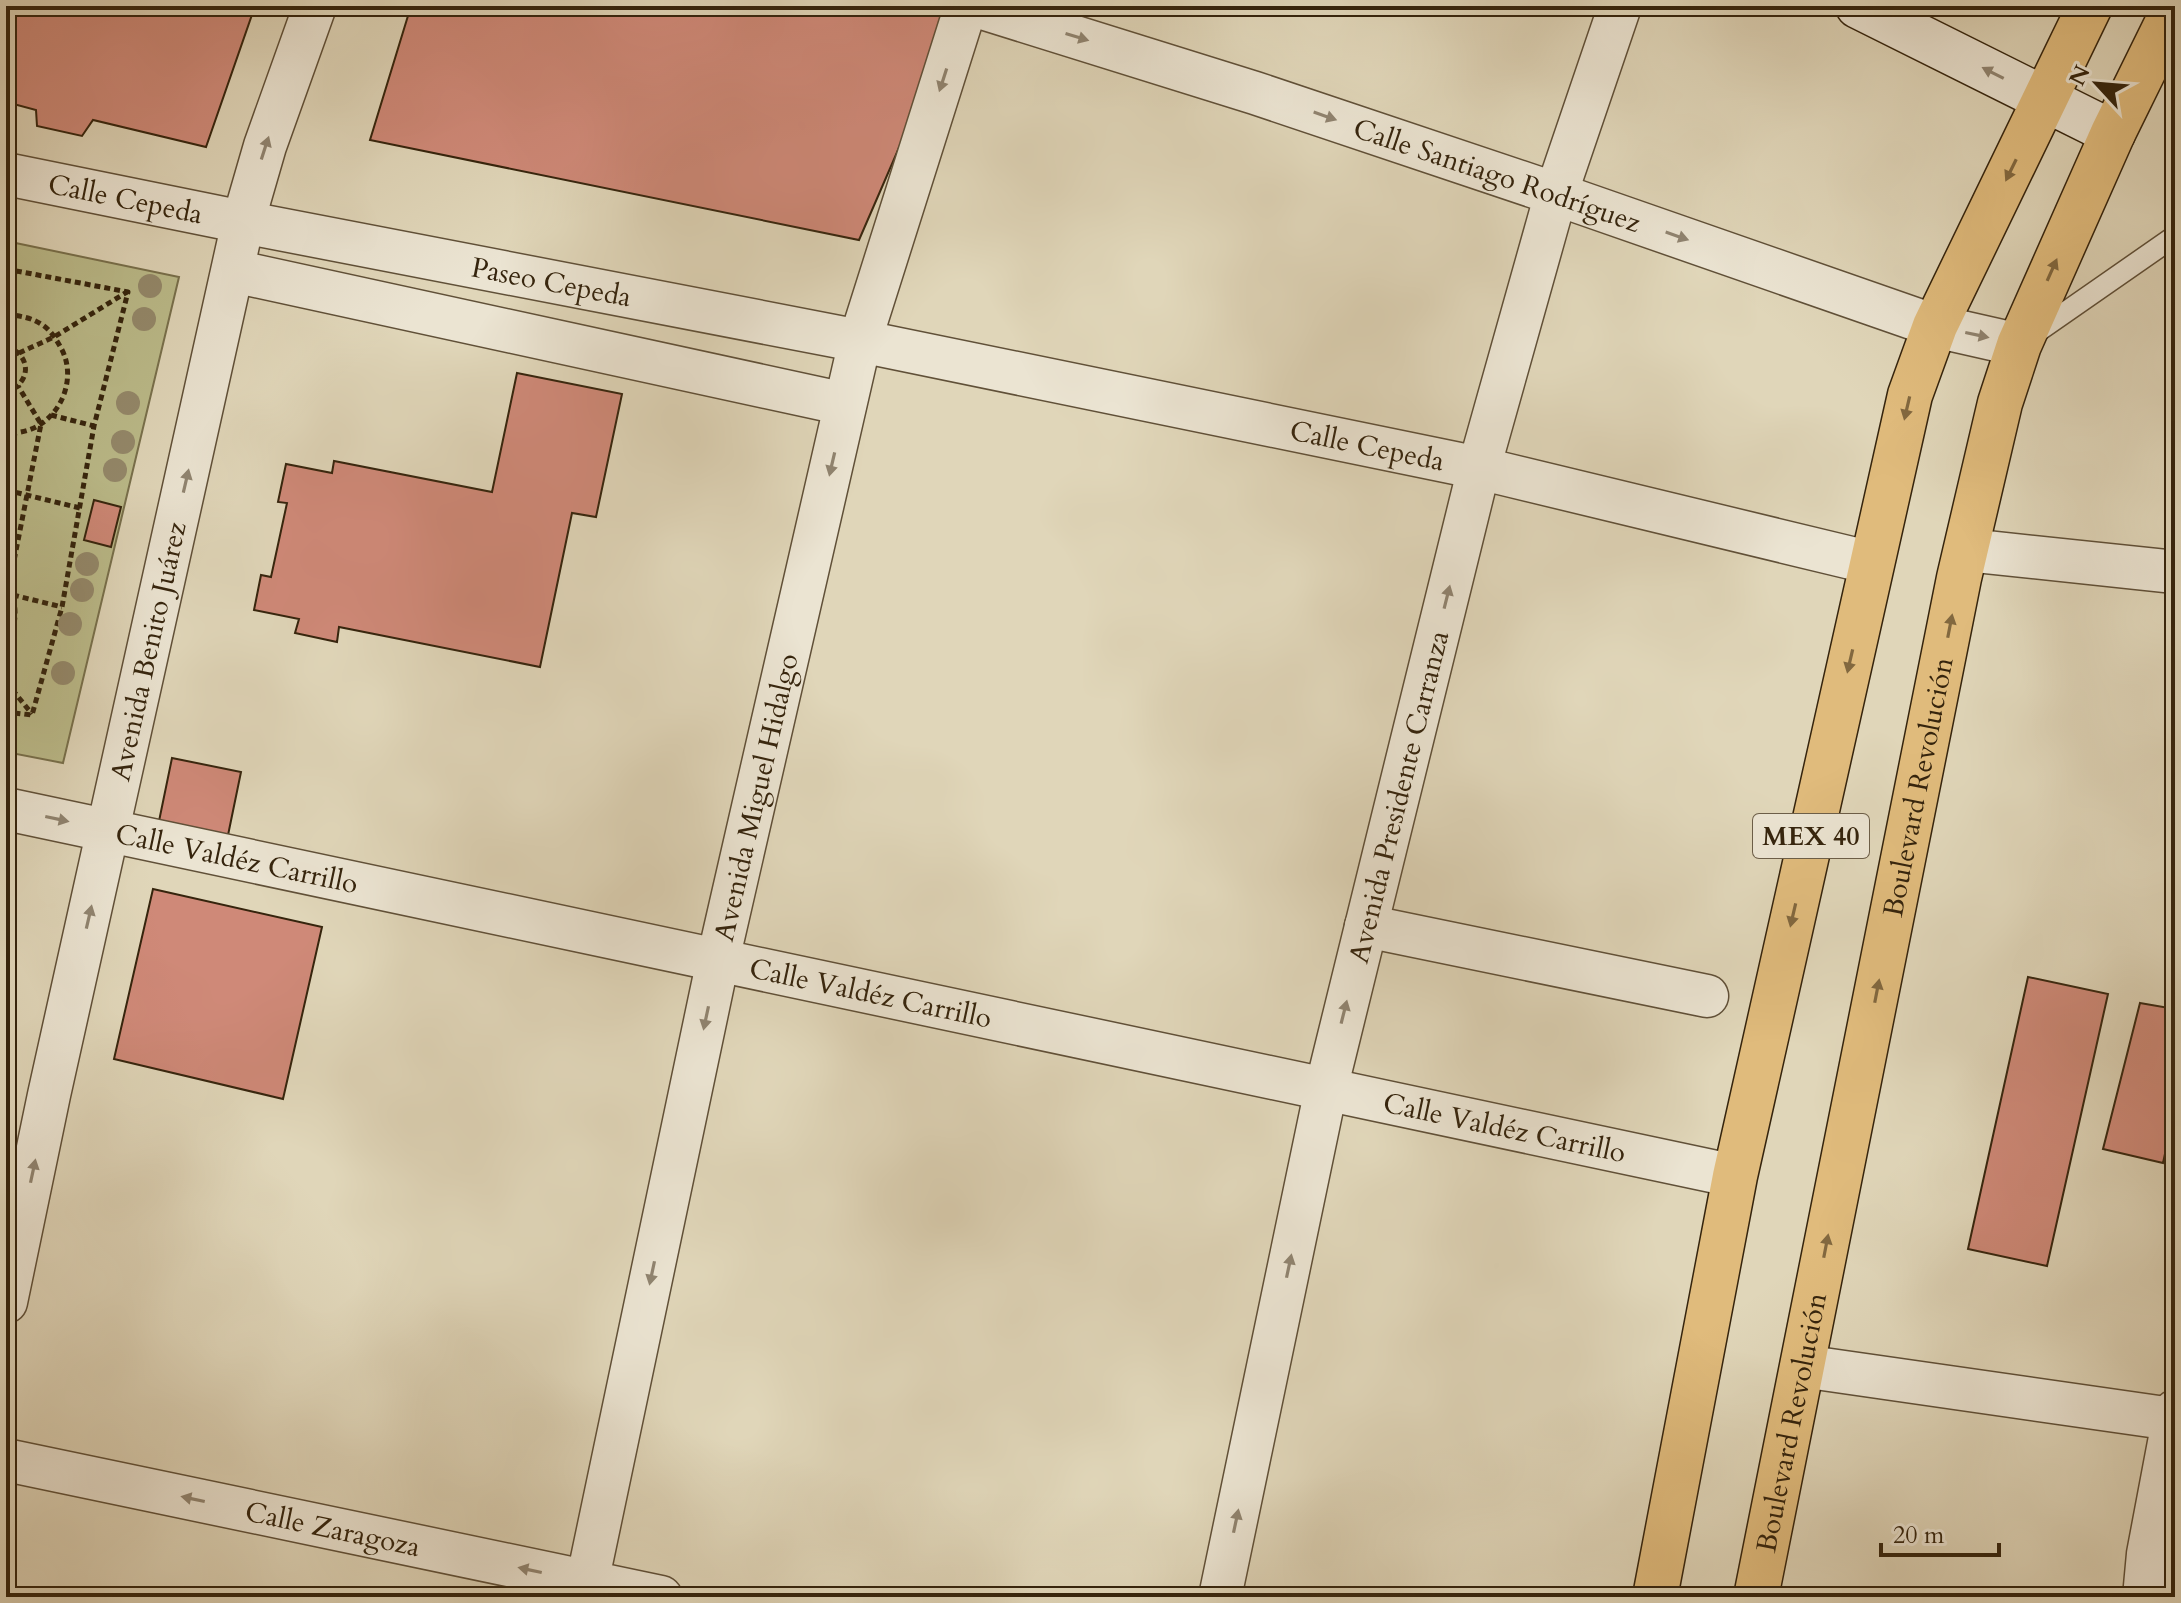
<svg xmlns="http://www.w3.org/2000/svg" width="2181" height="1603" viewBox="0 0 2181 1603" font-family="Cardo,serif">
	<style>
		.green { fill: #bbbb8a; stroke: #78704c; stroke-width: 2 }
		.building { fill: #cf8978; stroke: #35240d; stroke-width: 2 }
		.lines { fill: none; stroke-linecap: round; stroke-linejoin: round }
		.lane-casing { stroke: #605038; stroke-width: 23 }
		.street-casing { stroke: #605038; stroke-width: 45 }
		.secondary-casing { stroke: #35240d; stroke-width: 47 }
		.primary-casing { stroke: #35240d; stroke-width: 47 }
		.path { stroke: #35240d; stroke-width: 5; stroke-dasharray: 6 4; stroke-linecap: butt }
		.lane { stroke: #ebe4d2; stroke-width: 20 }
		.street { stroke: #ebe4d2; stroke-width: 42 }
		.secondary { stroke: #ebe4d2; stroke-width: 44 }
		.primary { stroke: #e0bb7c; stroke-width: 44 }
		.tree { fill: #94896b }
		.oneway { fill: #908470 }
		.oneway2 { fill: #82683f }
		.labels { text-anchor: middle; stroke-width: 6; stroke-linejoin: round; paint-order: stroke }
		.shield { fill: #ebe4d2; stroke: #6c5e48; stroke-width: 2 }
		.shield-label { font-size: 26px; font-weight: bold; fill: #35240d }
		.street-label { font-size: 28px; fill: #35240d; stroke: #ebe4d2 }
	</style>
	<rect width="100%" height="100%" fill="#e0d6b9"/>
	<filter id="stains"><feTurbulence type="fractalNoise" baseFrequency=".0025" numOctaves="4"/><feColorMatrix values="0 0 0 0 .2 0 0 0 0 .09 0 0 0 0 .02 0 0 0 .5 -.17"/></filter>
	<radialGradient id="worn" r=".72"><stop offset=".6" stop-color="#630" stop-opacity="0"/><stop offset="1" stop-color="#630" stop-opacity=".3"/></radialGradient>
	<polygon class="green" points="6,241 179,277 63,763 6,752"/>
	<g class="building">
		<polygon points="6,6 255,6 206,147 93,120 82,136 37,126 36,110 6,102"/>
		<polygon points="411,6 932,6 957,14 859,240 370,140"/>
		<polygon points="517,373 622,394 596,517 572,513 540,667 339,627 337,642 295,633 299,619 254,610 261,575 271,577 287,503 278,502 286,464 332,473 334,461 492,492"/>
		<polygon points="94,500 121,507 111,547 84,540"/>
		<polygon points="172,758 241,772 227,840 158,826"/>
		<polygon points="153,889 322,927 283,1099 114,1059"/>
		<polygon points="2028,977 2108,994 2047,1266 1968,1249"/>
		<polygon points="2140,1003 2175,1009 2175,1108 2163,1163 2103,1149"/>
	</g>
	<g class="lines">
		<defs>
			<polyline id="lane" points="2034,334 2175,236"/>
			<g id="street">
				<path id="s1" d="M976,6L1255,93L1556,194L1935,326L2019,345"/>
				<path id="s2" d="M6,174L243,222L860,341L1479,468L1872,563"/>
				<polyline points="233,271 845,404"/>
				<polyline points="1967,550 2175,572"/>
				<path id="s3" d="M6,809L1735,1176"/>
				<polyline points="1366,926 1707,996"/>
				<path id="s4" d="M6,1302L49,1095L243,222L265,146L315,6"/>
				<polyline points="1802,1366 2172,1419"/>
				<path id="s5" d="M6,1460L661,1597"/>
				<path id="s6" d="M584,1597L718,960L860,341L966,6"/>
				<path id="s7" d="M1220,1597L1326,1089L1479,468L1556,194L1620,6"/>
				<polyline points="2144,1597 2148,1554 2175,1411"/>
			</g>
			<polyline id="secondary" points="1858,6 2113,133"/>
			<g id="primary">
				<polyline points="1655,1597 1735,1176 1910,395 1935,326 2090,6"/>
				<path id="s8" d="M1756,1597L1959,578L2000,403L2019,345L2113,133L2175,7"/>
			</g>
		</defs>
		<use href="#lane" class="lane-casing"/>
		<use href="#street" class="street-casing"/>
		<use href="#secondary" class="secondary-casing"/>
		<use href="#primary" class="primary-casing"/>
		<g class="path">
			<polyline points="6,269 128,292 94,426 62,607 32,715 6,712"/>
			<polyline points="6,291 16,271"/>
			<path d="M6,314C19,316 30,317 41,324C50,329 56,339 61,348C75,373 66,407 41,424C31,431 18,433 6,434"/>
			<path d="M6,346C32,355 32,383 6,392"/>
			<polyline points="19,353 54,337 127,292"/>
			<polyline points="51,415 94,426"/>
			<polyline points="6,490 80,508"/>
			<path d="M6,579C16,603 20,619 6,643"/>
			<polyline points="6,587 9,586 41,424 18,386"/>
			<polyline points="13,595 62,607"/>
			<polyline points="6,682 32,714"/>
		</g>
		<use href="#lane" class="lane"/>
		<use href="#street" class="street"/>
		<use href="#secondary" class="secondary"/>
		<use href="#primary" class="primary"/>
	</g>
	<g class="tree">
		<circle cx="150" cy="286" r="12"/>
		<circle cx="144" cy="319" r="12"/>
		<circle cx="128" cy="403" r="12"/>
		<circle cx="123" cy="442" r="12"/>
		<circle cx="115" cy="470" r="12"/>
		<circle cx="87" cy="564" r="12"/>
		<circle cx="82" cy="590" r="12"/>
		<circle cx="70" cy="624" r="12"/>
		<circle cx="63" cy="673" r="12"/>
	</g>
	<defs><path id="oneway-solid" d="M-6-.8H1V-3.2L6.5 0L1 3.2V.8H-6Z" transform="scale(2)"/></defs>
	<g class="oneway">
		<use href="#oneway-solid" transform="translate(1077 37) rotate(17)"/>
		<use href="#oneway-solid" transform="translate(1993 73) rotate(-153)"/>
		<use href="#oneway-solid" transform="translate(943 80) rotate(108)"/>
		<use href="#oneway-solid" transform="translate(1325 116) rotate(19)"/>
		<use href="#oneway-solid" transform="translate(265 148) rotate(-72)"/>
		<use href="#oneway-solid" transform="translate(1677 236) rotate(19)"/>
		<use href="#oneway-solid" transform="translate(1977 335) rotate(12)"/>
		<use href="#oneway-solid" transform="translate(832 464) rotate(103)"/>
		<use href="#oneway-solid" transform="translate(186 481) rotate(-77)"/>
		<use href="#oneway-solid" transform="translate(1447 597) rotate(-76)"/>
		<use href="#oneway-solid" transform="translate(57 819) rotate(12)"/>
		<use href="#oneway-solid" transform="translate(89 917) rotate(-77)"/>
		<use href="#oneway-solid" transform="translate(1344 1012) rotate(-76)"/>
		<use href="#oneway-solid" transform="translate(706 1018) rotate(102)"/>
		<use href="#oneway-solid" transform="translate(33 1171) rotate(-78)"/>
		<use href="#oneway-solid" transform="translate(1289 1266) rotate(-78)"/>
		<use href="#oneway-solid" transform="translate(652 1273) rotate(102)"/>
		<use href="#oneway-solid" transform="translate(193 1499) rotate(-168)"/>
		<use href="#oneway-solid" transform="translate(1236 1521) rotate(-78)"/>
		<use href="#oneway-solid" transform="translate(530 1570) rotate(-168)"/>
	</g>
	<g class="oneway2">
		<use href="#oneway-solid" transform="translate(2011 170) rotate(116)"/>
		<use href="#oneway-solid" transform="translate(2052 270) rotate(-66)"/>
		<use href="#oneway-solid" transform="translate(1907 408) rotate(103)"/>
		<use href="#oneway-solid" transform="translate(1950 626) rotate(-79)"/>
		<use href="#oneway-solid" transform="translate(1850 661) rotate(103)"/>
		<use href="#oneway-solid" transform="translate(1793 915) rotate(103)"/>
		<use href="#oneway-solid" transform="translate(1877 991) rotate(-79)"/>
		<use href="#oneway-solid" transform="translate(1826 1246) rotate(-79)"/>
	</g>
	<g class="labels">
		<rect class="shield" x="1753" y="814" width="116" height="44" rx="6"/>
		<g class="shield-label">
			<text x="1811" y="845">MEX 40</text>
		</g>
		<g class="street-label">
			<text dy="10" stroke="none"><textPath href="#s1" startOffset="548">Calle Santiago Rodríguez</textPath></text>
			<text dy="10" stroke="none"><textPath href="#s2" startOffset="122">Calle Cepeda</textPath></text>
			<text dy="10" stroke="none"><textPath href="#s2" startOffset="556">Paseo Cepeda</textPath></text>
			<text dy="10" stroke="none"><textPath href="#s2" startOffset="1388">Calle Cepeda</textPath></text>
			<text dy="10" stroke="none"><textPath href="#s4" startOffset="666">Avenida Benito Juárez</textPath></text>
			<text dy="10" stroke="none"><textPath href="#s8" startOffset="826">Boulevard Revolución</textPath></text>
			<text dy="10" stroke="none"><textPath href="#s7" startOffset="820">Avenida Presidente Carranza</textPath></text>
			<text dy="10" stroke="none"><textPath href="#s6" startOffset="818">Avenida Miguel Hidalgo</textPath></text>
			<text dy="10" stroke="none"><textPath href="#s3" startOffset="236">Calle Valdéz Carrillo</textPath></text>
			<text dy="10" stroke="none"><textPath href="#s3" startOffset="884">Calle Valdéz Carrillo</textPath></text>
			<text dy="10" stroke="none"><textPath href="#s3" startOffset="1532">Calle Valdéz Carrillo</textPath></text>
			<text dy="10" stroke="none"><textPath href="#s8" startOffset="178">Boulevard Revolución</textPath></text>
			<text dy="10" stroke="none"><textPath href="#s5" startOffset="334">Calle Zaragoza</textPath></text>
		</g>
	</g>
	<rect width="2181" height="1603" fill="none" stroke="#e0d6b9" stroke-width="32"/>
	<rect x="8" y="8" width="2165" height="1587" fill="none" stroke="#35240d" stroke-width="4"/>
	<rect x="16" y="16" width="2149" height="1571" fill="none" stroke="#35240d" stroke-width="2"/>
	<g transform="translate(2097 84) rotate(296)" stroke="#ebe4d2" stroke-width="6" paint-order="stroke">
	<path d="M0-6L14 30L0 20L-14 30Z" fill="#35240d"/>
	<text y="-12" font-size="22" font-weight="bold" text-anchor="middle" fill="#35240d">N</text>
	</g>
	<path d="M1881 1543v12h118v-12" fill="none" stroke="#35240d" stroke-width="4"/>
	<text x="1893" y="1543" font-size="24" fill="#35240d" stroke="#ebe4d2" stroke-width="6" paint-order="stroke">20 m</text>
	<rect width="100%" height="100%" filter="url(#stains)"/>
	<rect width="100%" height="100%" fill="url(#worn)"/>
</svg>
